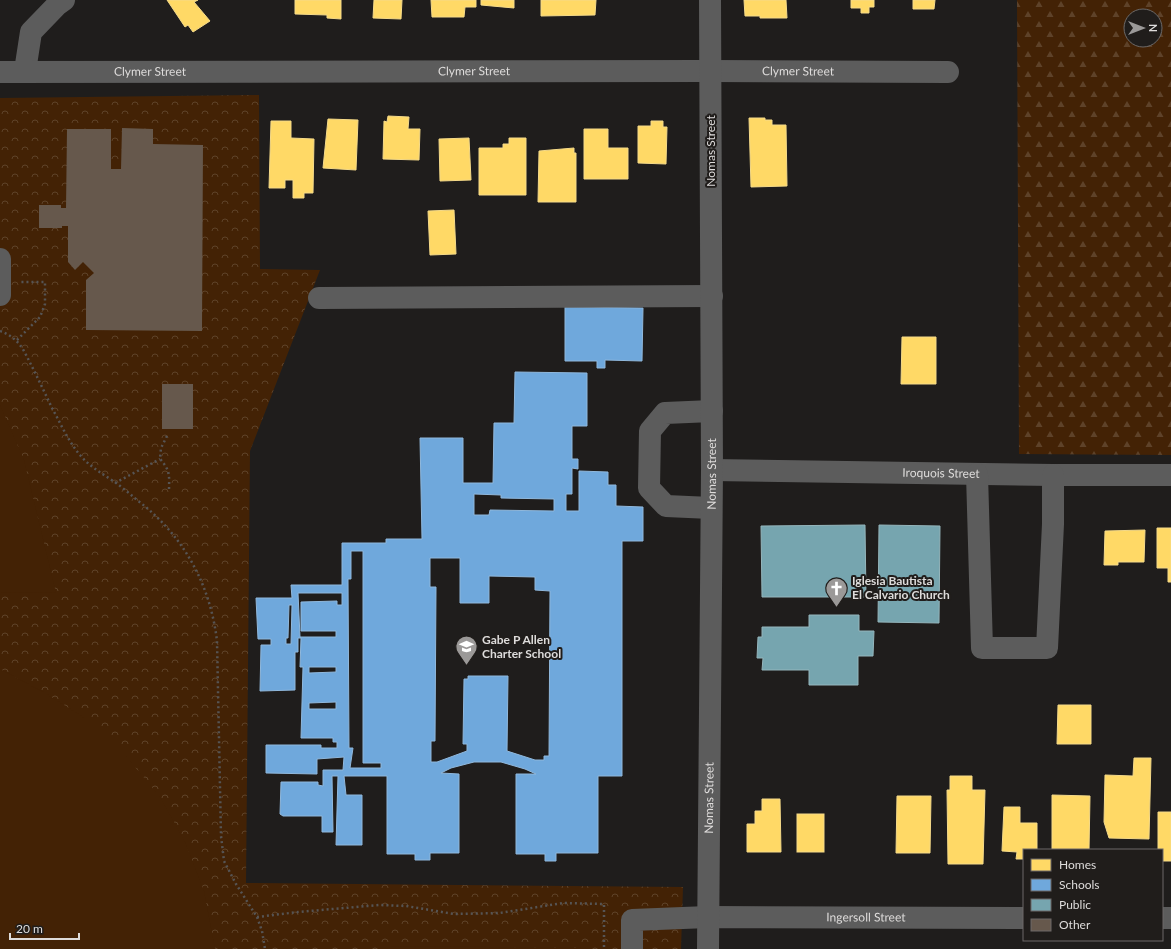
<svg xmlns="http://www.w3.org/2000/svg" width="1171" height="949" viewBox="0 0 1171 949" font-family="Lato,sans-serif">
	<style>
		.forest { fill: url(#forest-firs); fill-rule: evenodd }
		.park { fill: url(#park-crowns) }
		.pitch { fill: #432205 }
		.homes { fill: #ffd966; stroke: #f5da89 }
		.schools { fill: #6fa8dc; stroke: #90b8dc; fill-rule: evenodd }
		.public { fill: #76a5af; stroke: #95b6bc }
		.building { fill: #66584c }
		.lines { fill: none; stroke-linecap: round; stroke-linejoin: round }
		.path { stroke: #565454; stroke-width: 2.5; stroke-dasharray: 2 3; stroke-linecap: butt }
		.minor { stroke: #5c5c5c; stroke-width: 22 }
		.labels { text-anchor: middle; stroke-width: 4; stroke-linejoin: round; paint-order: stroke }
		.street-label { font-size: 12px; fill: #dedcdb; stroke: #201d1b }
		.poi-label { font-size: 12px; font-weight: bold; fill: #dedcdb; stroke: #201d1b; text-anchor: start }
	</style>
	<defs>
		<pattern id="forest-firs" width="22" height="20" patternUnits="userSpaceOnUse"><rect width="22" height="20" fill="#432205"/><path d="M5 1l3.5 6h-7zM16 11l3.5 6h-7z" fill="#5e4229"/></pattern>
		<pattern id="park-crowns" width="20" height="18" patternUnits="userSpaceOnUse"><rect width="20" height="18" fill="#432205"/><path d="M2 6a3 3 0 1 1 6 0M12 15a3 3 0 1 1 6 0" fill="none" stroke="#5e4229"/></pattern>
	</defs>
	<rect width="100%" height="100%" fill="#1f1d1c"/>
	<path class="forest" d="M1017,0H1171V455L1019,454ZM1131,16H1155V40H1131Z"/>
	<polygon class="park" points="259,95 260,269 320,270 250,451 246,883 683,887 681,949 0,949 0,98"/>
	<g class="pitch">
		<polygon points="0,405 24,460 56,593 0,592"/>
		<polygon points="0,669 45,693 86,719 126,756 160,797 185,842 204,891 215,949 0,949"/>
		<polygon points="391,946 584,948 584,949 391,949"/>
	</g>
	<g class="homes">
		<polygon points="167,0 198,0 194,2 210,21 193,32 188,25 185,27"/>
		<polygon points="295,0 341,0 341,19 327,18 327,15 295,14"/>
		<polygon points="374,0 402,0 401,19 373,18"/>
		<polygon points="431,0 476,0 476,7 465,7 464,17 432,17"/>
		<polygon points="481,0 514,0 514,8 481,5"/>
		<polygon points="541,0 596,0 595,15 541,16"/>
		<polygon points="744,0 786,0 787,18 760,18 760,16 745,16"/>
		<polygon points="851,0 874,0 874,7 869,7 869,13 861,13 861,8 851,8"/>
		<polygon points="913,0 935,0 934,9 913,9"/>
		<polygon points="388,116 409,117 408,129 420,129 419,160 383,159 384,121 387,122"/>
		<polygon points="749,118 765,118 765,120 772,120 772,125 786,125 787,186 751,187"/>
		<polygon points="328,119 358,120 356,170 323,168"/>
		<polygon points="271,121 291,121 291,138 314,139 313,193 304,193 304,198 293,198 293,180 285,180 285,188 269,188"/>
		<polygon points="651,121 663,121 663,127 667,127 666,164 638,163 638,126 651,126"/>
		<polygon points="584,129 608,129 608,148 628,148 628,179 584,179"/>
		<polygon points="469,138 471,180 440,181 439,139"/>
		<polygon points="509,138 526,138 526,195 479,195 479,148 503,148 503,144 509,144"/>
		<polygon points="574,148 574,153 576,153 576,202 538,202 539,151"/>
		<polygon points="454,210 456,254 430,255 428,211"/>
		<polygon points="902,337 936,337 936,384 901,384"/>
		<polygon points="1157,528 1171,528 1171,582 1168,582 1168,568 1157,568"/>
		<polygon points="1145,530 1144,562 1118,562 1118,565 1104,565 1105,531"/>
		<polygon points="1058,705 1091,705 1091,744 1057,744"/>
		<polygon points="1134,758 1151,758 1149,839 1109,838 1104,822 1105,775 1133,776"/>
		<polygon points="950,776 972,776 972,790 985,790 983,864 948,864 947,790 950,790"/>
		<polygon points="1052,795 1090,796 1089,850 1052,850"/>
		<polygon points="897,796 931,796 930,853 896,853"/>
		<polygon points="762,799 780,799 781,852 747,852 747,824 755,824 755,811 762,811"/>
		<polygon points="1004,807 1020,807 1020,823 1037,823 1037,850 1024,850 1024,859 1016,859 1017,852 1002,851"/>
		<polygon points="1158,812 1171,812 1171,861 1162,861 1162,850 1158,850"/>
		<rect x="797" y="814" width="27" height="38"/>
	</g>
	<g class="schools">
		<polygon points="565,307 643,308 642,361 605,360 605,368 597,368 597,361 565,361"/>
		<path d="M515,372L587,373V426H572V459H578V469L572,468V494H566V511H579V471L608,472V485H616V506L643,507V541H622V776H598V853H556V861H545V854H516V774H536L525,769L501,762H474L451,768L441,773L459,774V853H430V860H415V854H387V776H344L346,795H362V845H336L338,776H332L333,832H322V816H283L280,814L281,782H318V785L323,786V770H343L344,757L317,759V774L266,773V745H321V748H337V742H333V738H301L303,667H300L301,638H298V652H295V690L260,691L261,645H271V639H258L256,598H292L291,585H342V543H386V539H422L420,438H463V483H493L494,423H514ZM474,494L501,495V498L554,499V511L490,510L489,515H474ZM351,551H363V763H381V768H350L353,748H349L348,579H351ZM430,558H460V603H489V576L535,577V590L550,591L549,756H544V760H535L507,751L508,676H468V679H464L463,744H467V751L437,762H431V741H435L436,587H430ZM298,593H342V605H337V601L301,602V631H336V637H300ZM289,605H292L291,644H286V638H288ZM309,667H336V672L309,673ZM336,702V709H309V703Z"/>
	</g>
	<g class="public">
		<polygon points="865,525 866,597 762,597 761,526"/>
		<polygon points="879,525 940,526 939,623 878,622"/>
		<polygon points="809,615 859,615 859,631 874,631 873,656 858,656 858,685 809,685 809,670 762,670 763,658 757,658 758,637 762,637 762,627 809,627"/>
	</g>
	<g class="building">
		<polygon points="122,128 153,129 153,144 203,145 202,331 86,330 86,280 94,273 83,262 75,270 68,262 68,226 62,226 62,228 39,228 39,205 61,205 61,208 66,208 67,129 111,129 111,169 121,169"/>
		<rect x="162" y="384" width="31" height="45"/>
	</g>
	<g class="lines">
		<g class="path">
			<path d="M0,331C11,335 18,341 24,351C34,370 43,389 52,408C61,424 68,441 80,455C90,467 103,474 116,483C123,488 130,494 137,500C183,535 210,583 217,641L221,836L224,861L236,884L257,917L262,931L265,949"/>
			<polyline points="17,340 40,317 45,304 45,282 21,282"/>
			<path d="M167,436L161,448L160,459C171,471 169,476 169,492"/>
			<polyline points="115,483 160,459"/>
			<polyline points="257,917 298,912 379,905 406,906 454,914 500,913 563,903 604,904 604,949"/>
		</g>
		<g class="minor">
			<polyline points="25,71 31,32 57,5 64,0"/>
			<path id="s1" d="M0,72L710,71L948,72"/>
			<polyline points="0,259 0,295"/>
			<polyline points="319,298 712,296"/>
			<path id="s2" d="M712,470L1053,475H1171"/>
			<polyline points="977,474 982,648 1047,648 1053,524 1053,475"/>
			<polyline points="711,508 666,506 649,488 650,431 665,413 712,411"/>
			<polyline points="1162,918 1171,918"/>
			<path id="s3" d="M632,949V920L708,917L1024,918"/>
			<path id="s4" d="M708,949L712,470L710,0"/>
		</g>
	</g>
	<defs>
		<symbol id="church-pin" viewBox="-11 -11 22 30"><path d="M0 17L-7.5 6A9.5 9.5 0 1 1 7.5 6Z" fill="#9b9998" stroke="#201d1b"/><path d="M-1.2-6h2.4v3.5h3.3v2.4h-3.3V6h-2.4V-.1h-3.3v-2.4h3.3Z" fill="#fff"/></symbol>
		<symbol id="school-pin" viewBox="-11 -11 22 30"><path d="M0 17L-7.5 6A9.5 9.5 0 1 1 7.5 6Z" fill="#9b9998" stroke="#201d1b"/><path d="M0-5L7-2L0 1L-7-2ZM-4 1L0 2.5L4 1V4Q0 6-4 4Z" fill="#fff"/></symbol>
	</defs>
	<g fill-rule="evenodd">
		<use href="#church-pin" x="824" y="576" width="25" height="34"/>
		<use href="#school-pin" x="454" y="634" width="25" height="34"/>
	</g>
	<g class="labels">
		<g class="street-label">
			<text dy="4" stroke="none"><textPath href="#s1" startOffset="150">Clymer Street</textPath></text>
			<text dy="4" stroke="none"><textPath href="#s1" startOffset="474">Clymer Street</textPath></text>
			<text dy="4" stroke="none"><textPath href="#s1" startOffset="798">Clymer Street</textPath></text>
			<text transform="translate(711 151) rotate(-90)" y="4">Nomas Street</text>
			<text dy="4" stroke="none"><textPath href="#s2" startOffset="229">Iroquois Street</textPath></text>
			<text dy="4" stroke="none"><textPath href="#s4" startOffset="475">Nomas Street</textPath></text>
			<text dy="4" stroke="none"><textPath href="#s4" startOffset="151">Nomas Street</textPath></text>
			<text dy="4" stroke="none"><textPath href="#s3" startOffset="263">Ingersoll Street</textPath></text>
		</g>
		<g class="poi-label">
			<text x="852" y="585">Iglesia Bautista<tspan x="852" dy="14">El Calvario Church</tspan></text>
			<text x="482" y="644">Gabe P Allen<tspan x="482" dy="14">Charter School</tspan></text>
		</g>
	</g>
	<rect x="1023" y="849" width="140" height="92" fill="#201d1b" stroke="#6c6968"/>
	<rect x="1031" y="859" width="20" height="12" fill="#ffd966" stroke="#6c6968"/>
	<text x="1059" y="869" font-size="12" fill="#dedcdb">Homes</text>
	<rect x="1031" y="879" width="20" height="12" fill="#6fa8dc" stroke="#6c6968"/>
	<text x="1059" y="889" font-size="12" fill="#dedcdb">Schools</text>
	<rect x="1031" y="899" width="20" height="12" fill="#76a5af" stroke="#6c6968"/>
	<text x="1059" y="909" font-size="12" fill="#dedcdb">Public</text>
	<rect x="1031" y="919" width="20" height="12" fill="#66584c" stroke="#6c6968"/>
	<text x="1059" y="929" font-size="12" fill="#dedcdb">Other</text>
	<g transform="translate(1143 28) rotate(90)"><circle r="19" fill="#201d1b" stroke="#6c6968"/>
	<path d="M0-3L7 15L0 10L-7 15Z" fill="#9b9998"/>
	<text y="-6" font-size="11" font-weight="bold" text-anchor="middle" fill="#dedcdb">N</text>
	</g>
	<path d="M10 933v6h69v-6" fill="none" stroke="#dedcdb" stroke-width="2"/>
	<text x="16" y="933" font-size="12" fill="#dedcdb" stroke="#201d1b" stroke-width="3" paint-order="stroke">20 m</text>
</svg>
